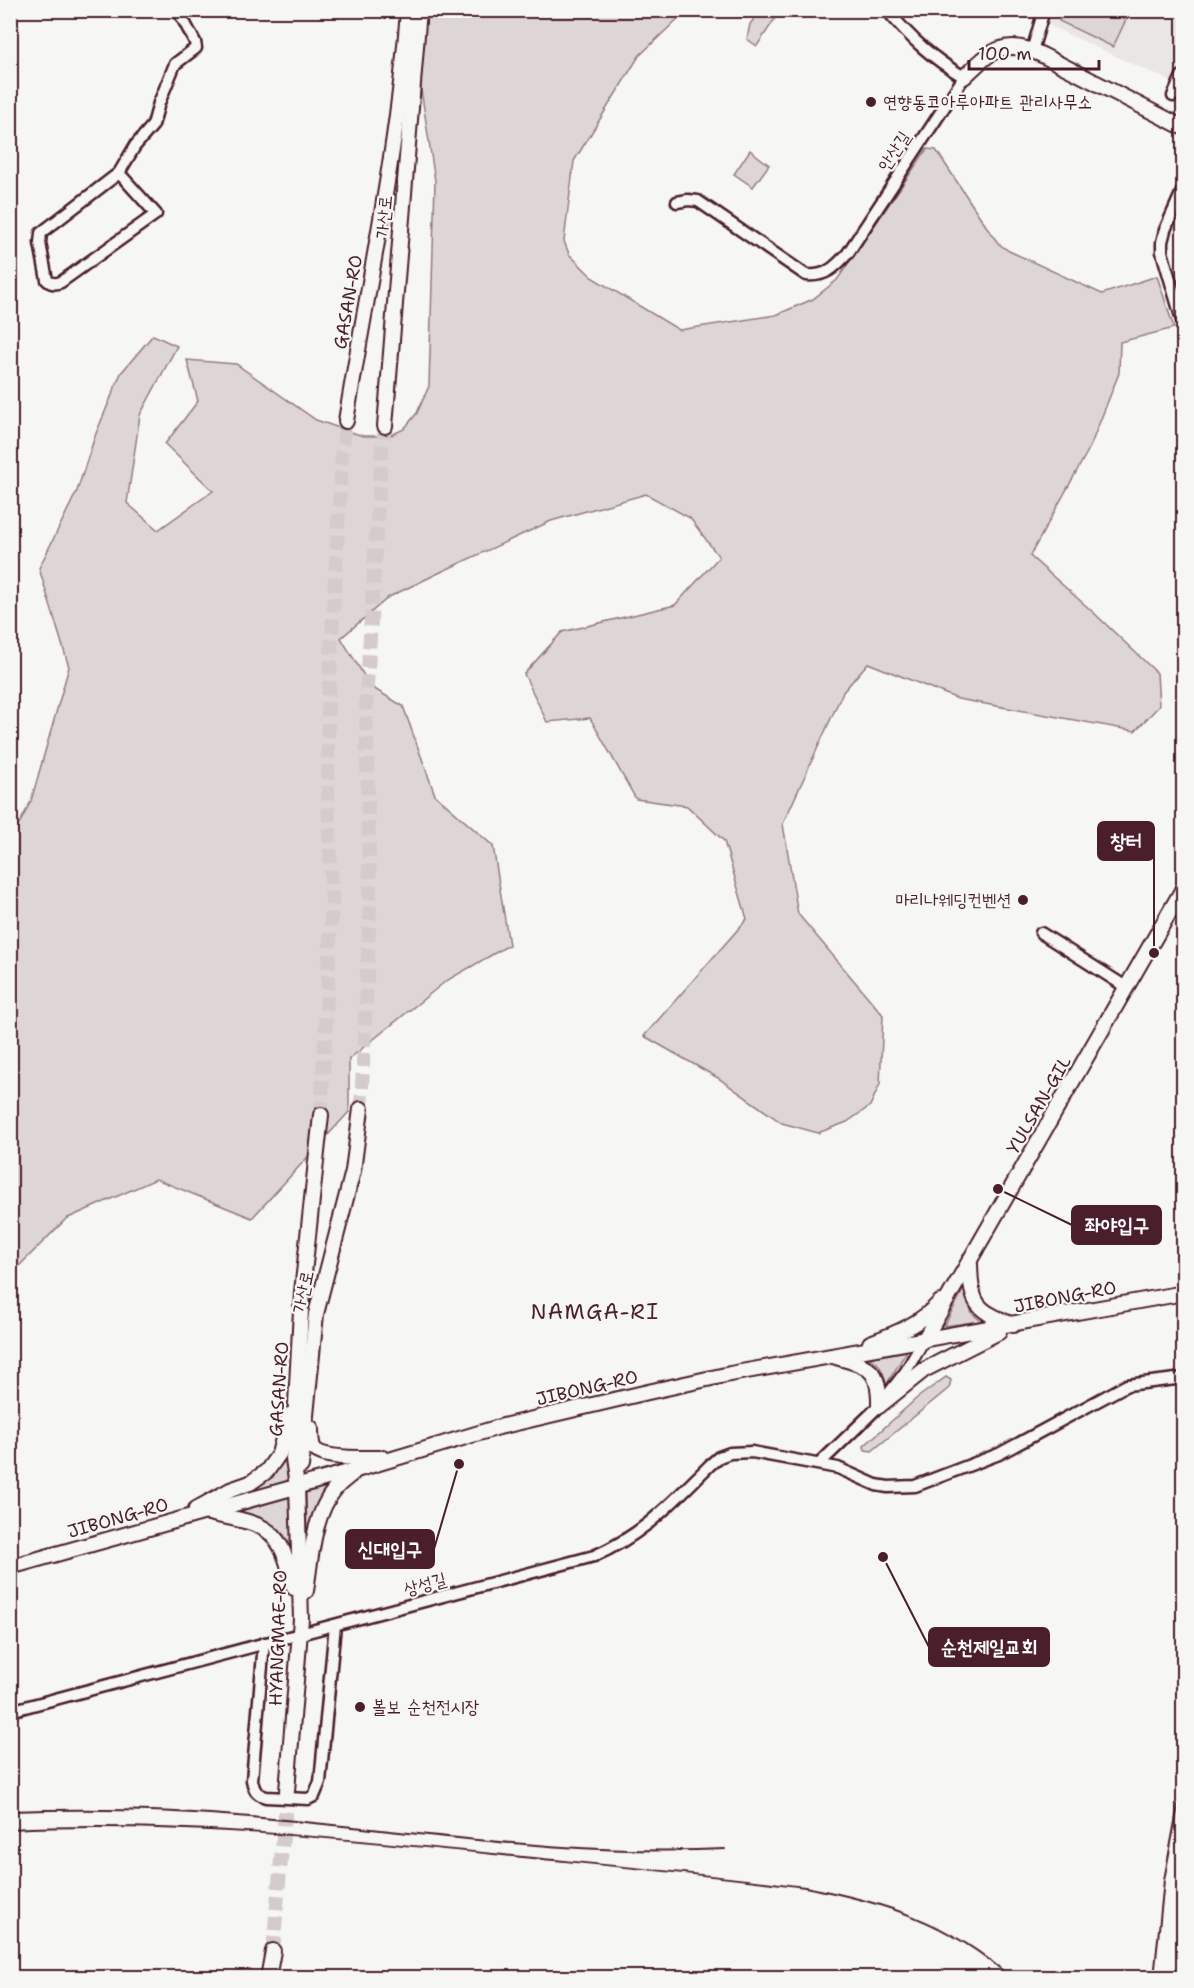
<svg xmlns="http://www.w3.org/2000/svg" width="1194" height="1988" viewBox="0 0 1194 1988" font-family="'Shantell Sans','Poor Story',sans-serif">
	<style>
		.built { fill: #e9e6e3 }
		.green { fill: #ddd6d5; stroke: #947a80; stroke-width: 1.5 }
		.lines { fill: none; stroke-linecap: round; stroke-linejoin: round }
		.secondary-tunnel { stroke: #d4cbca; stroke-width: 14; stroke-dasharray: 14 7; stroke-linecap: butt }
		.street-casing { stroke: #4a1f2b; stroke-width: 15 }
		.secondary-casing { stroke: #4a1f2b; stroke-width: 18 }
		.street { stroke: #f6f6f2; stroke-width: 10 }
		.secondary { stroke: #f6f6f2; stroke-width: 14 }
		.rail { stroke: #4a1f2b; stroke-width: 2 }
		.poi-dot { fill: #4a1f2b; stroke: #f6f6f2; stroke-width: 2 }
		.labels { text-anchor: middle; stroke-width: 4.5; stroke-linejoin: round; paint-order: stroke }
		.poi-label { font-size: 18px; fill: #4a1f2b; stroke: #f6f6f2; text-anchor: start }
		.street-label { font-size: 18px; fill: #4a1f2b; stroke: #f6f6f2 }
		.quarter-label { font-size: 21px; letter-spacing: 1.5px; fill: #4a1f2b; stroke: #f6f6f2 }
		.leader { fill: none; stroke: #4a1f2b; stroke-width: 2 }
		.callout-dot { fill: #4a1f2b; stroke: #f6f6f2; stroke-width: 2 }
		.callout { fill: #4a1f2b; stroke: #4a1f2b; stroke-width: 2 }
		.callout-label { font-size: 20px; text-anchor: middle; font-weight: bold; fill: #fff }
	</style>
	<rect width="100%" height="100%" fill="#f6f6f2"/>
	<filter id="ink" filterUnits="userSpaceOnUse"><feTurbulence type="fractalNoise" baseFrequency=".0167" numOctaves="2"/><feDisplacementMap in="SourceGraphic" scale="12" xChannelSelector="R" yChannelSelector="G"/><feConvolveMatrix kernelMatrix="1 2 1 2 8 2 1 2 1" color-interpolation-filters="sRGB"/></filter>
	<g filter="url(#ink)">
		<polygon class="built" points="1050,11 1183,11 1183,72 1178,71 1172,82 1048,25"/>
		<g class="green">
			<polygon points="409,11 686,11 639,56 574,161 564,241 569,254 593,278 679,330 776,315 813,299 837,280 927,149 936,150 992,235 999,244 1009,251 1102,294 1157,276 1174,328 1120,342 1119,373 1090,447 1030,556 1093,612 1157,673 1159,706 1135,731 958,699 868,663 843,692 783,824 798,914 883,1015 880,1084 870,1106 847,1122 818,1133 782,1123 718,1078 644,1036 747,919 724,841 687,806 636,799 590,718 547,722 524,674 562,632 675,605 719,557 690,518 646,494 551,521 445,570 389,597 341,638 371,687 403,706 435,795 493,846 509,945 446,981 349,1059 349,1112 252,1218 156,1179 66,1219 12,1273 10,917 17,913 11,891 11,840 31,801 69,667 39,568 77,491 95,436 121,373 153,335 177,346 140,415 127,503 158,530 213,491 165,444 198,401 187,360 236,364 316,420 363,436 389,436 404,429 417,413 429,386 435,181"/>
			<polygon points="760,11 780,11 757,46 747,39 750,24"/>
			<polygon points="1064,11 1064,10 1130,11 1113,47 1059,21"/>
			<polygon points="750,150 769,165 753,187 734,174"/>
			<polygon points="964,1289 972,1313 981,1321 944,1326"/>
			<path d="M907,1351L886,1385C885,1375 880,1362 869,1358Z"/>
			<polygon points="946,1377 951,1380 949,1388 872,1451 865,1450 864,1446 917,1398"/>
			<path d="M288,1434L289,1480L231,1498C269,1482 282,1477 288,1434Z"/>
			<polygon points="331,1484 321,1500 307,1546 306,1491"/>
			<path d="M289,1496L292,1550C284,1526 261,1517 238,1511Z"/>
		</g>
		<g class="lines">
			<g class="secondary-tunnel">
				<polyline points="361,1109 370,907 366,702 381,457 385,426"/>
				<polyline points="321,1115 332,902 328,796 328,707 342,452 346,421"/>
				<polyline points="273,1951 287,1791"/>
			</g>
			<defs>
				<g id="street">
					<polyline points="1032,51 1044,10"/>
					<polyline points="1173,96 1182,76 1184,77"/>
					<path d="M119,173L156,214L61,282C56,284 51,284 47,280L40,243L41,233L119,173L135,146L153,125L159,103L175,64L196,48L195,42L178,10"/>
					<polyline points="1184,187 1165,230 1162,242 1162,252 1184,327"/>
					<path d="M677,202L688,200L698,201L806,275C826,277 835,267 848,253L964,77C932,58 911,39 887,10"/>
					<polyline points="1041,933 1126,987"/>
					<polyline points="819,1464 879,1406 906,1371 924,1340"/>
					<path d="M264,1643L252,1780C254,1790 256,1794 266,1797L308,1799L314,1796L320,1782L335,1625"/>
					<path d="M10,1711L594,1556C645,1534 672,1502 711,1464L719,1457L730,1453L752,1452L838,1468L876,1485L888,1487L915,1486L999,1454L1127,1385L1184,1378"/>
				</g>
				<g id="secondary">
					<path d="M964,77C991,51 1004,37 1042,55L1184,128"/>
					<path d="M346,421C368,284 398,149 408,10"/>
					<polyline points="385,426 419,10"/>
					<path d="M970,1264C971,1305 976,1310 1013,1325"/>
					<polyline points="924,1340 1184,887"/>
					<path d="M870,1343C898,1333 920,1324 940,1302"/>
					<path d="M836,1357C869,1366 880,1369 879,1406"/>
					<polyline points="879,1406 924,1370 999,1332"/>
					<path d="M311,1428C311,1434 311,1441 313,1447C320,1460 368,1458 383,1458"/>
					<polyline points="301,1466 316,1314 353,1171 361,1109"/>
					<polyline points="196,1509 230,1490 250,1483 267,1471 279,1454 289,1415"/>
					<path d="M208,1513C268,1525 280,1525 294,1588"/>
					<polyline points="10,1567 356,1470 499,1427 648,1392 730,1374 1184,1293"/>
					<path d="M306,1591C311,1558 313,1515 335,1489C340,1483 347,1478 353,1473"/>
					<polyline points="287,1791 301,1619 297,1486 293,1459 302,1292 321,1115"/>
					<polyline points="268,1978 273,1951"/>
				</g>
			</defs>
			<use href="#street" class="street-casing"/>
			<use href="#secondary" class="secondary-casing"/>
			<use href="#street" class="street"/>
			<use href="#secondary" class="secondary"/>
			<g class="rail">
				<path d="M10,1811C91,1808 170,1810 250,1817C408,1830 566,1857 725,1849"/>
				<path d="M10,1829C175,1821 339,1838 503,1855C603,1865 704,1874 805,1887C883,1902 950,1922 1011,1978"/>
				<polyline points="1154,1978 1164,1880 1184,1774"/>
			</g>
		</g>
	</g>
	<g class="poi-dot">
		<circle cx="871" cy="102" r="6"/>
		<circle cx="1023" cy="900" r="6"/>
		<circle cx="360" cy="1707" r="6"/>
	</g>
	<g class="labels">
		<g class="poi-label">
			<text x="883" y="108">연향동코아루아파트 관리사무소</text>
			<text x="1011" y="906" text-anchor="end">마리나웨딩컨벤션</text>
			<text x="372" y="1713">볼보 순천전시장</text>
		</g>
		<g class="street-label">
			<text transform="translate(894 151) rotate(-57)" y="6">안산길</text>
			<text transform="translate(384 217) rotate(-85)" y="6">가산로</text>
			<text transform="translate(348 302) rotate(-80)" y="6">GASAN-RO</text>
			<text transform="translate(1039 1105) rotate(-60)" y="6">YULSAN-GIL</text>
			<text transform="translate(303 1292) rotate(-78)" y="6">가산로</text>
			<text transform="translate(1065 1297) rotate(-11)" y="6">JIBONG-RO</text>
			<text transform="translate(587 1388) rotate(-13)" y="6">JIBONG-RO</text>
			<text transform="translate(279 1389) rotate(-86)" y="6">GASAN-RO</text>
			<text transform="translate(118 1518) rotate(-16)" y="6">JIBONG-RO</text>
			<text transform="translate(425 1584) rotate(-15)" y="6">상성길</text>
			<text transform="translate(278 1638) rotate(-88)" y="6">HYANGMAE-RO</text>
		</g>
		<g class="quarter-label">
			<text x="595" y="1319">NAMGA-RI</text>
		</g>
	</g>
	<path class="leader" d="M1154 953L1154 841M998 1189L1072 1225M459 1464L434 1549M883 1557L929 1647"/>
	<g class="callout-dot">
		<circle cx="1154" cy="953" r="6"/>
		<circle cx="998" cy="1189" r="6"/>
		<circle cx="459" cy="1464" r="6"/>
		<circle cx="883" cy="1557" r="6"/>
	</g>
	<g class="callout">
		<rect x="1098" y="822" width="56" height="38" rx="6"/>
		<rect x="1072" y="1206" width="89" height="38" rx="6"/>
		<rect x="346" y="1530" width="88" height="38" rx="6"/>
		<rect x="929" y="1628" width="120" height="38" rx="6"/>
	</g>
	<g class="callout-label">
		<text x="1126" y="848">창터</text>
		<text x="1117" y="1232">좌야입구</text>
		<text x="390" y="1556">신대입구</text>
		<text x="989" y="1654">순천제일교회</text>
	</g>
	<rect width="1194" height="1988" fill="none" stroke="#f6f6f2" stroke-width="36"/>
	<rect x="18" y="18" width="1158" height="1952" fill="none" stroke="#4a1f2b" stroke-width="2" filter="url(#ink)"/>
	<path d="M969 60v9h130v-9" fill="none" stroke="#4a1f2b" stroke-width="3"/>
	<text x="978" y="60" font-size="18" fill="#4a1f2b" stroke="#f6f6f2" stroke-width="4.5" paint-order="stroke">100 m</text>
</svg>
